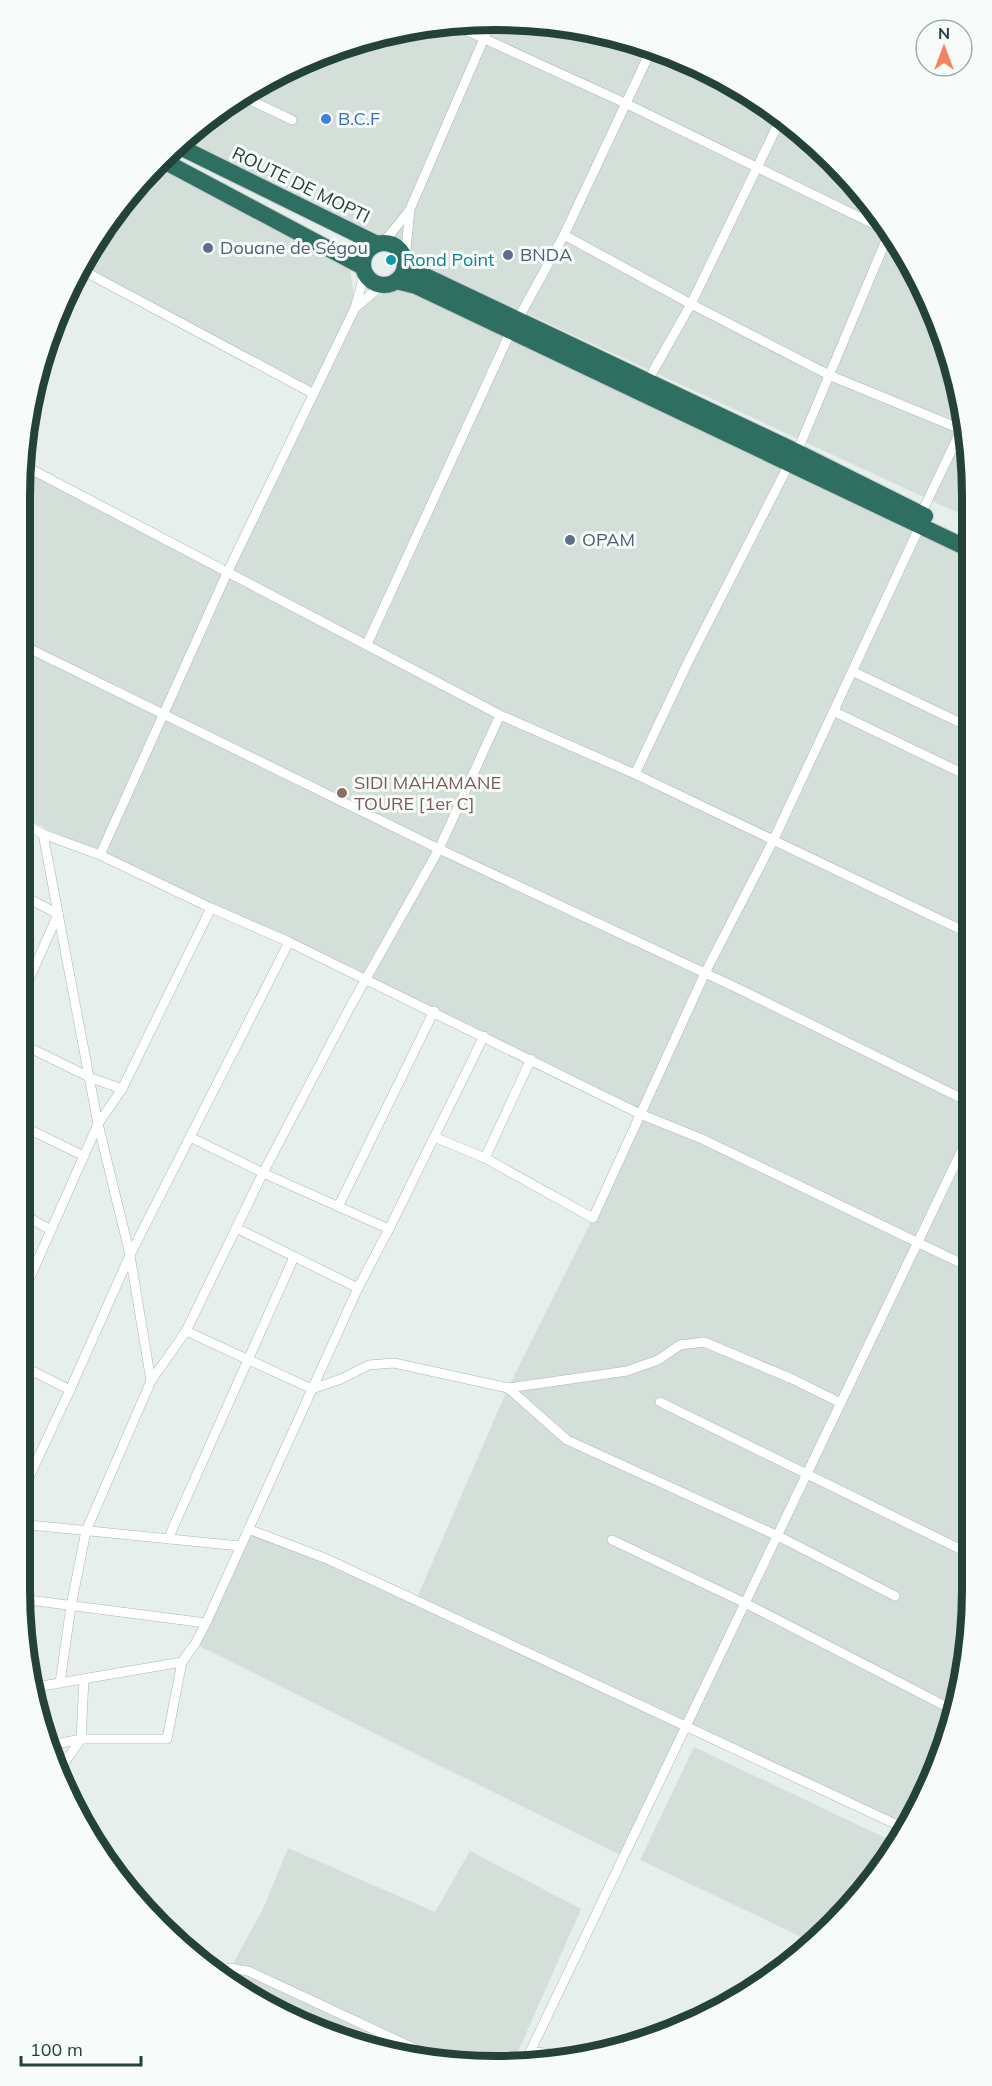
<svg xmlns="http://www.w3.org/2000/svg" width="992" height="2086" viewBox="0 0 992 2086" font-family="Mulish,sans-serif">
	<style>
		.built { fill: #d4dfda }
		.lines { fill: none; stroke-linecap: round; stroke-linejoin: round }
		.street-casing { stroke: #a8b8b2; stroke-width: 10 }
		.highway-casing { stroke: #c2cac8; stroke-width: 18 }
		.street { stroke: #fff; stroke-width: 9 }
		.highway { stroke: #2f6f62; stroke-width: 16 }
		.shop-dot { fill: #3f7fe0; stroke: #f7fbf9; stroke-width: 2 }
		.service-dot { fill: #5c6f8a; stroke: #f7fbf9; stroke-width: 2 }
		.culture-dot { fill: #0f9aa8; stroke: #f7fbf9; stroke-width: 2 }
		.education-dot { fill: #8d6e63; stroke: #f7fbf9; stroke-width: 2 }
		.labels { text-anchor: middle; stroke-width: 6; stroke-linejoin: round; paint-order: stroke }
		.shop-label { font-size: 18px; fill: #366cbe; stroke: #f7fbf9; text-anchor: start }
		.street-label { font-size: 18px; fill: #24423a; stroke: #f7fbf9 }
		.service-label { font-size: 18px; fill: #4e5e75; stroke: #f7fbf9; text-anchor: start }
		.culture-label { font-size: 18px; fill: #0d838f; stroke: #f7fbf9; text-anchor: start }
		.education-label { font-size: 18px; fill: #785e54; stroke: #f7fbf9; text-anchor: start }
		.rim { fill: none; stroke: #24423a; stroke-width: 8 }
	</style>
	<rect width="100%" height="100%" fill="#e6efeb"/>
	<g class="built">
		<polygon points="496,20 589,29 679,56 786,118 874,206 936,313 968,433 969,518 377,244 181,141 232,100 314,56 403,29"/>
		<polygon points="157,161 348,253 355,305 412,283 969,546 972,1590 963,1683 936,1773 906,1829 686,1727 624,1857 195,1644 248,1529 416,1600 508,1388 593,1218 640,1114 20,816 20,496 23,465 227,573 314,394 80,269 100,231"/>
		<polygon points="694,1747 898,1844 892,1854 833,1927 812,1942 640,1860"/>
		<polygon points="288,1848 435,1912 470,1851 581,1909 514,2061 403,2057 313,2030 232,1986 224,1980 263,1909"/>
	</g>
	<g class="lines">
		<defs>
			<g id="street">
				<polyline points="452,24 627,104 888,231"/>
				<polyline points="240,95 292,120"/>
				<polyline points="564,235 691,304 831,376 968,432"/>
				<polyline points="383,243 409,211"/>
				<polyline points="405,258 410,209 492,20"/>
				<polyline points="80,269 314,394"/>
				<polyline points="355,308 382,285"/>
				<polyline points="518,319 564,235 652,48"/>
				<polyline points="647,382 691,304 782,116"/>
				<polyline points="797,452 889,233"/>
				<polyline points="23,465 500,715 635,774 970,934"/>
				<polyline points="20,644 439,849 737,988 971,1103"/>
				<polyline points="367,644 511,331"/>
				<polyline points="854,672 969,727"/>
				<polyline points="835,712 970,777"/>
				<polyline points="635,774 689,660 789,464"/>
				<polyline points="20,821 43,834 100,855 211,908 289,942 640,1114 702,1139 971,1268"/>
				<polyline points="43,834 98,1124 130,1255 151,1381"/>
				<polyline points="100,855 227,573 355,308 365,272"/>
				<polyline points="20,1000 58,914 20,894"/>
				<polyline points="20,1043 89,1077 122,1089"/>
				<polyline points="20,1125 84,1156"/>
				<polyline points="190,1137 263,1173 389,1229"/>
				<polyline points="434,1137 485,1158 593,1218 705,973 773,841 920,526 921,514 965,422"/>
				<polyline points="485,1158 531,1059"/>
				<polyline points="338,1207 434,1011"/>
				<polyline points="20,1213 51,1230"/>
				<polyline points="236,1228 358,1288"/>
				<polyline points="20,1300 98,1124 122,1089 211,908"/>
				<polyline points="186,1331 312,1389 341,1379 369,1365 394,1363 508,1388 627,1371 658,1360 680,1345 704,1342 790,1378 841,1403"/>
				<polyline points="20,1365 70,1390"/>
				<polyline points="508,1388 567,1440 778,1536 895,1596"/>
				<polyline points="660,1402 972,1555"/>
				<polyline points="20,1496 70,1390 130,1255 289,942"/>
				<polyline points="20,1524 240,1546"/>
				<polyline points="248,1529 327,1559 906,1829"/>
				<polyline points="168,1539 294,1257"/>
				<polyline points="612,1540 745,1603 955,1711"/>
				<polyline points="21,1599 206,1623"/>
				<polyline points="60,1683 71,1606 86,1531 151,1381 186,1331 263,1173 349,1009 439,849 500,715"/>
				<polyline points="36,1687 182,1662"/>
				<polyline points="46,1746 81,1739 167,1739 182,1662 195,1644 206,1623 358,1288 389,1229 484,1036"/>
				<polyline points="63,1777 63,1765 81,1739 84,1679"/>
				<path d="M218,1973C226,1965 238,1970 248,1971L435,2058"/>
				<polyline points="530,2052 971,1131"/>
				<polyline points="523,2061 530,2052 547,2053 564,2061"/>
			</g>
			<g id="highway">
				<polyline points="176,145 377,244"/>
				<polyline points="160,159 363,267"/>
				<circle cx="384" cy="264" r="21"/>
				<polyline points="406,264 417,272 797,452 925,516"/>
				<polyline points="396,281 416,286 969,549"/>
			</g>
		</defs>
		<use href="#street" class="street-casing"/>
		<use href="#highway" class="highway-casing"/>
		<use href="#street" class="street"/>
		<use href="#highway" class="highway"/>
	</g>
	<circle class="shop-dot" cx="326" cy="119" r="6"/>
	<g class="service-dot">
		<circle cx="208" cy="248" r="6"/>
		<circle cx="508" cy="255" r="6"/>
		<circle cx="570" cy="540" r="6"/>
	</g>
	<circle class="culture-dot" cx="391" cy="260" r="6"/>
	<circle class="education-dot" cx="342" cy="793" r="6"/>
	<g class="labels">
		<g class="shop-label">
			<text x="338" y="125">B.C.F</text>
		</g>
		<g class="street-label">
			<text transform="translate(301 185) rotate(26)" y="6">ROUTE DE MOPTI</text>
		</g>
		<g class="service-label">
			<text x="220" y="254">Douane de Ségou</text>
			<text x="520" y="261">BNDA</text>
			<text x="582" y="546">OPAM</text>
		</g>
		<g class="culture-label">
			<text x="403" y="266">Rond Point</text>
		</g>
		<g class="education-label">
			<text x="354" y="789">SIDI MAHAMANE<tspan x="354" dy="21">TOURE [1er C]</tspan></text>
		</g>
	</g>
	<path d="M0 0H992V2086H0ZM496 30H496A466 466 0 0 1 962 496V1590A466 466 0 0 1 496 2056H496A466 466 0 0 1 30 1590V496A466 466 0 0 1 496 30Z" fill="#f7fbf9" fill-rule="evenodd"/>
	<path class="rim" d="M496 30H496A466 466 0 0 1 962 496V1590A466 466 0 0 1 496 2056H496A466 466 0 0 1 30 1590V496A466 466 0 0 1 496 30Z"/>
	<g transform="translate(944 48)"><circle r="28" fill="#f7fbf9" stroke="#a3b1ad" stroke-width="1.5"/>
	<path d="M0-4.5L10 22L0 15L-10 22Z" fill="#f4845f"/>
	<text y="-9" font-size="16" font-weight="bold" text-anchor="middle" fill="#24423a">N</text>
	</g>
	<path d="M21 2056v9h120v-9" fill="none" stroke="#24423a" stroke-width="3"/>
	<text x="30" y="2056" font-size="18" fill="#24423a" stroke="#f7fbf9" stroke-width="4.5" paint-order="stroke">100 m</text>
</svg>
